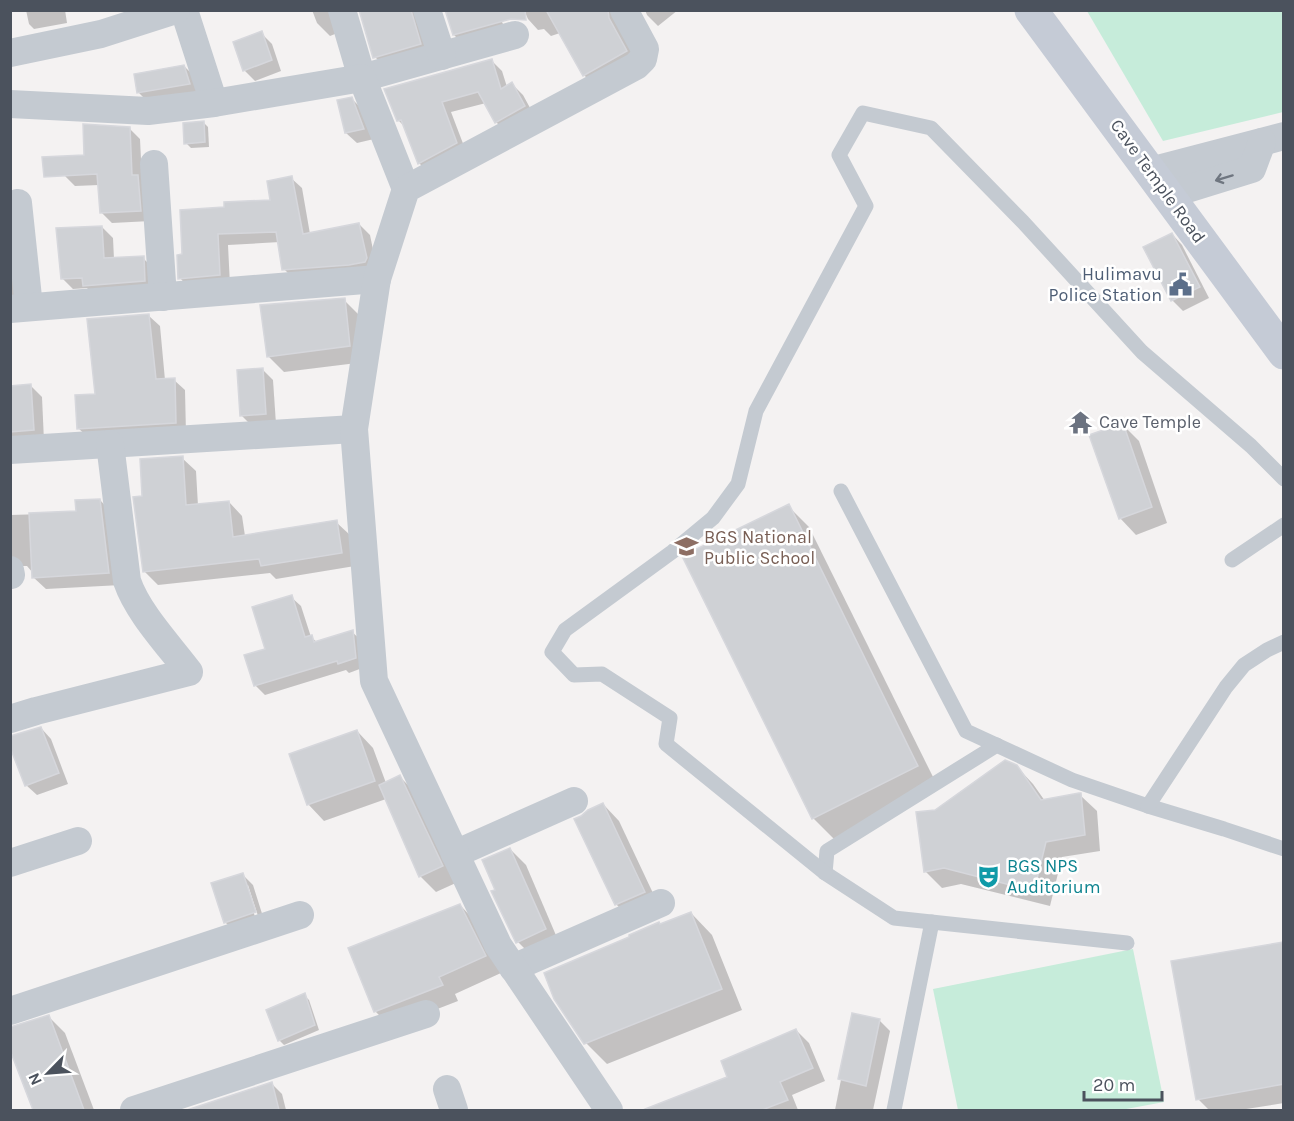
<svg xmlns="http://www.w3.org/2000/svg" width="1294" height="1121" viewBox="0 0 1294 1121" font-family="Karla,sans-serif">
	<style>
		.green { fill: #c6ecda }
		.shadow { fill: #0003; fill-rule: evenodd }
		.building { fill: #cfd1d5; stroke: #d6d7dc; stroke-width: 1.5 }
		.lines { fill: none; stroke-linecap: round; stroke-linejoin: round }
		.service { stroke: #c4cad1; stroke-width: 15 }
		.minor { stroke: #c4cad1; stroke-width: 28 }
		.secondary { stroke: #c5cbd6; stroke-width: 33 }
		.oneway { stroke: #6f7680 }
		.labels { text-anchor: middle; stroke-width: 5; stroke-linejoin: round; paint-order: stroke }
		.street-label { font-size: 18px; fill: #4b525d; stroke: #fff }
		.service-label { font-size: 18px; fill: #4e5e75; stroke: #fff; text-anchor: end }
		.worship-label { font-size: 18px; fill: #5b616d; stroke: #fff; text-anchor: start }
		.education-label { font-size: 18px; fill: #785e54; stroke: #fff; text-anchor: start }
		.culture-label { font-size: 18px; fill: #0d838f; stroke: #fff; text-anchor: start }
	</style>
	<rect width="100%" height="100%" fill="#f4f2f2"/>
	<g class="green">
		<polygon points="1087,11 1283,11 1283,112 1163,141"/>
		<polygon points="1133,949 1164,1102 1121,1110 958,1110 933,989"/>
	</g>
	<g class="shadow">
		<polygon points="26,10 65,10 67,23 34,29 29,24"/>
		<polygon points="312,10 346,10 340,32 330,36 317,23"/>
		<polygon points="361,10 431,10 433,58 388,70 375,57"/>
		<polygon points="496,10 509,36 467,48 454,35"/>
		<polygon points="524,10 622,10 637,62 594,86 584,75 560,33 551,36 544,29 538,30 528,19"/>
		<polygon points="645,10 678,10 658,26 647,15"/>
		<polygon points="261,33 272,44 281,71 255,81 244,70"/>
		<polygon points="491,60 502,71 507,87 512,84 523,95 535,117 507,133 496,122 486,103 451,112 467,154 430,174 419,163 406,128 398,120"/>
		<polygon points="184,66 195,77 200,94 149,103 138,92"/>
		<polygon points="351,98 362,109 374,139 357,143 346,133"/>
		<polygon points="203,122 208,127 209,147 191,148 186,143"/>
		<polygon points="129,128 140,139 142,180 151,221 112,223 101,212 99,185 75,186 65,176 86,156"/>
		<polygon points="291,178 302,188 310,234 359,224 370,235 377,269 295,280 284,269 280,242 228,245 230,285 190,289 180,278 184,256 226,209 272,201"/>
		<polygon points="10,217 23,305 10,306"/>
		<polygon points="102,227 113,238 114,259 143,258 154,269 155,292 95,297 87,288 73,289 62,278"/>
		<polygon points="1172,234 1182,245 1209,298 1183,311 1172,300"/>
		<polygon points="344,300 360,316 365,362 284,372 268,356"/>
		<polygon points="149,316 160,326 165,380 174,380 185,390 186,434 89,438 78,428 97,396"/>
		<polygon points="262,369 273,380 276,424 252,426 241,415"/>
		<polygon points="31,386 42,397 44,441 10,437 10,387"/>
		<polygon points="1123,425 1139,441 1167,523 1136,535 1120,518"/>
		<polygon points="182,458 196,471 198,506 229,502 242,516 245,536 336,522 350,535 355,566 276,579 270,573 158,585 144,571 144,498"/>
		<polygon points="100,500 112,513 121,585 46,589 33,577 33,573 27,566 20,566 10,571 10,515 77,513"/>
		<polygon points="788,506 809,527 938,787 834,839 813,818"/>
		<polygon points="291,597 301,606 311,637 318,643 352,632 362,641 365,667 349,673 346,670 265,695 255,685 267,650"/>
		<polygon points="41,728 51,739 68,784 37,795 26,785"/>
		<polygon points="357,731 373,748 386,783 400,777 416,793 458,882 436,892 420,876 386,799 324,821 308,804"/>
		<polygon points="1017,767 1033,784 1045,801 1080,795 1097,811 1100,851 1062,857 1050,906 961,884 942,888 926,872 918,813 936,812"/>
		<polygon points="603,804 619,821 660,908 632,921 616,904"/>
		<polygon points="510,849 526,865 558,940 534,958 518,942 497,890"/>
		<path d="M242,874L253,885L265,923L236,933L225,922ZM245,885H248L259,919L256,920Z"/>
		<polygon points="460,905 476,922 501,973 455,994 458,1001 391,1027 375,1011"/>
		<polygon points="691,913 712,935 742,1010 607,1064 586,1043 631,937"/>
		<polygon points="1284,943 1284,1103 1240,1110 1209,1110 1198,1099"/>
		<polygon points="304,995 309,1000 319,1030 284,1045 279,1040"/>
		<polygon points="854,1014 879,1020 890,1031 873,1110 835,1110"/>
		<polygon points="49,1017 65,1033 94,1110 35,1110 10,1045"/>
		<polygon points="796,1030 809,1043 825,1081 792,1095 798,1110 646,1110 729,1078"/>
		<polygon points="272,1084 282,1094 286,1110 209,1110 207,1105"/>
	</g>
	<g class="building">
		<polygon points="359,10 411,10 421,44 373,58"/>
		<polygon points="445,10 525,10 526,20 511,19 453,35"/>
		<polygon points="546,10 608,10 609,18 627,51 583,76"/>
		<polygon points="262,31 272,60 243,71 233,42"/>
		<polygon points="492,59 501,89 512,82 525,106 495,123 478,92 442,102 457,143 418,164 401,120 397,121 384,89"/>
		<polygon points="184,65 190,84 137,93 134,74"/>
		<polygon points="352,97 364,129 345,133 337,100"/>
		<polygon points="204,121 205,142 184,144 183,123"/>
		<polygon points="83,124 130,127 132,175 138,175 141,211 100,213 97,174 44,177 42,157 84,155"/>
		<polygon points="292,176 303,234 359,223 367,258 365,262 349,265 282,270 276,232 218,234 220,275 178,279 177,255 182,254 180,210 224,207 224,202 270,200 267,181"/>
		<polygon points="102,226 104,258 144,256 145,281 83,286 82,278 61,279 56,228"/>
		<polygon points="1172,233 1200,287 1171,301 1143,247"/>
		<polygon points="345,298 350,346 267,357 260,305"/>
		<polygon points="149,314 156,379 175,378 176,423 77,429 75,395 95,394 87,319"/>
		<polygon points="263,368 266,414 240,416 237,370"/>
		<polygon points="31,384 34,430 10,432 10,386"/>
		<polygon points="1123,423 1152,507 1119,519 1089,435"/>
		<polygon points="183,456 186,505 229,501 233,537 337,520 342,553 261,566 259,559 143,572 133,497 142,496 140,459"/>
		<polygon points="100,499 109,573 32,578 29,513 76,511 75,500"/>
		<polygon points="789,504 918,766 812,819 682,556"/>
		<polygon points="292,595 305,637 312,635 314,642 353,630 356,658 338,664 337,661 254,686 244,655 265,649 252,607"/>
		<polygon points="41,727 59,773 25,786 10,747 10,736"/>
		<polygon points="357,730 375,781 307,805 289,754"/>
		<polygon points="1005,760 1017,765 1041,800 1079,793 1081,793 1085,835 1046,842 1034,891 944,868 924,872 916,812 935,810"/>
		<polygon points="400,775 443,866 419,877 379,785"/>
		<polygon points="603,803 645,892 615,905 574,819 581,816 588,810"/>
		<polygon points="510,848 546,929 516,943 491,891 495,890 482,860"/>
		<polygon points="243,873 256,912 224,923 211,883"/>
		<polygon points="460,904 486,956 439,977 443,985 374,1012 348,948"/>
		<polygon points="691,912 722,989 584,1044 554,999 544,973 629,937 629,935 659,922 660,924"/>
		<polygon points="1284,942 1284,1084 1196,1100 1171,961"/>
		<polygon points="305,993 315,1025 278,1041 266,1010"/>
		<polygon points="852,1013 880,1019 866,1086 838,1079"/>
		<polygon points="49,1015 84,1110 33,1110 10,1050 10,1027"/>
		<polygon points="796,1029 813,1068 780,1082 788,1100 762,1110 646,1110 645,1109 727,1077 721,1061"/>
		<polygon points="272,1082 279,1110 187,1110"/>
	</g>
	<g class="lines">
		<g class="service">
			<polyline points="841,491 966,731 1072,780 1148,806 1224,829 1284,849"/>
			<polyline points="1232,560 1284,525"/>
			<polyline points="997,745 827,851 825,873 894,918 1127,943"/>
			<polyline points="1148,806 1226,687 1244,665 1267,650 1284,642"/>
			<polyline points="825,873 666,744 670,718 602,674 574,675 552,652 565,630 672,552 713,518 738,484 756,411 866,206 839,155 863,113 931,128 1023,222 1142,352 1251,446 1284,479"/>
			<polyline points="894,1110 932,922"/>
		</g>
		<g class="minor">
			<polyline points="184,10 214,103"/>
			<polyline points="342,10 362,78 515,35"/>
			<polyline points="427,10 442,56"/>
			<polyline points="10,53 101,34 176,10"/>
			<polyline points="10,104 148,111 214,103 362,78 406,189"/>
			<polyline points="154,164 163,297"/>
			<polyline points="1150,171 1284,136"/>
			<polyline points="1168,195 1252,169 1262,142"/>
			<polyline points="18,203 29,307"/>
			<polyline points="10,309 377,279"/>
			<polyline points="10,450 354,429"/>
			<polyline points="10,570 11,575"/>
			<path d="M10,719L36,711L189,672C168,644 138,613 127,581L110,444"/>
			<polyline points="455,854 574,801"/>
			<polyline points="10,863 78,841"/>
			<polyline points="513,968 661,903"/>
			<polyline points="10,1011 300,915"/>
			<polyline points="447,1089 454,1110"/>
			<polyline points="134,1110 426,1014"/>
			<polyline points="609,1110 498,945 374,681 354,429 377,279 406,189 636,66 643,59 645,49 624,10"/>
		</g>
		<polyline class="secondary" points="1031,10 1284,353"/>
	</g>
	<defs><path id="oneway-shaft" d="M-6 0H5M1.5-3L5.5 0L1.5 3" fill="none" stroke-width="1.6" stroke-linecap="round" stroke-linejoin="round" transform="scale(1.5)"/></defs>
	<use class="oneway" href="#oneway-shaft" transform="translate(1224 178) rotate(163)"/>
	<defs>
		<symbol id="civic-bare" viewBox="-9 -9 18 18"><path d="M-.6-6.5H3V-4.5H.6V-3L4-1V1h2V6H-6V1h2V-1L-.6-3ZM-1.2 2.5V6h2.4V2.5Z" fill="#5c6f8a" stroke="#fff" stroke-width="2.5" paint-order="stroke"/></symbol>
		<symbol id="temple-bare" viewBox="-9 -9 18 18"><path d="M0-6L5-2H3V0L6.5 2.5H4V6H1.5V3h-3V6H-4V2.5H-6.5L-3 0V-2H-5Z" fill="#6b7280" stroke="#fff" stroke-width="2.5" paint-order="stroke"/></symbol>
		<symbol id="school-bare" viewBox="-9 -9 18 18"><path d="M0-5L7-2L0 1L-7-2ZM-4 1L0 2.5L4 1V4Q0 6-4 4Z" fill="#8d6e63" stroke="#fff" stroke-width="2.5" paint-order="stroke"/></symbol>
		<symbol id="theatre-bare" viewBox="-9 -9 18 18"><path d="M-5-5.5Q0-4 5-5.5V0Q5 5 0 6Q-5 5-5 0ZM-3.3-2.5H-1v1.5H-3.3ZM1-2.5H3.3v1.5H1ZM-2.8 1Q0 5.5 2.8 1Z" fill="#0f9aa8" stroke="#fff" stroke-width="2.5" paint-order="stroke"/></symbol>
	</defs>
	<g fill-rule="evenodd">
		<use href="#civic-bare" x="1164" y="268" width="33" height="33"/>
		<use href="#temple-bare" x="1064" y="406" width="33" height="33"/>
		<use href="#school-bare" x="670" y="530" width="33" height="33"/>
		<use href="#theatre-bare" x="972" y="860" width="33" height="33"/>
	</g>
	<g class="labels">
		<g class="street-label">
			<text transform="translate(1158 181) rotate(54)" y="6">Cave Temple Road</text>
		</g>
		<g class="service-label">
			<text x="1162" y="280">Hulimavu<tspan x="1162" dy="21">Police Station</tspan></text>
		</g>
		<g class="worship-label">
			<text x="1099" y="428">Cave Temple</text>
		</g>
		<g class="education-label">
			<text x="704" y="543">BGS National<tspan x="704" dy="21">Public School</tspan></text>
		</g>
		<g class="culture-label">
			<text x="1007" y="872">BGS NPS<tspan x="1007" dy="21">Auditorium</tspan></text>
		</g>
	</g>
	<rect width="1294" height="1121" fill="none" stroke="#4b525d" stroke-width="24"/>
	<g transform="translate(48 1073) rotate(245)" stroke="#ffffff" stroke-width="4.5" paint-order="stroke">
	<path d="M0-4.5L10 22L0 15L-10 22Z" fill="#4b525d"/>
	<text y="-9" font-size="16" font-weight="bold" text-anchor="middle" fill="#4b525d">N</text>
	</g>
	<path d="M1084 1091v9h78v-9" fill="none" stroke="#4b525d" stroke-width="3"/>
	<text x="1093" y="1091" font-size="18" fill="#4b525d" stroke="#ffffff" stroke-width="4.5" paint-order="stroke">20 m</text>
</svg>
